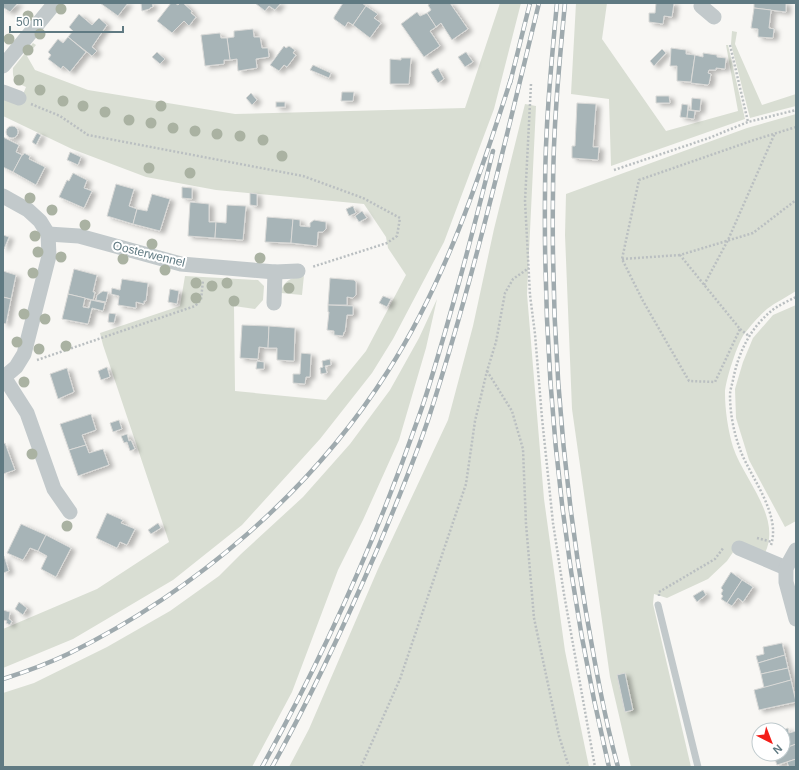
<svg xmlns="http://www.w3.org/2000/svg" width="799" height="770" viewBox="0 0 799 770" font-family="Helvetica,sans-serif">
	<style>
		.green { fill: #d9ded3 }
		.building { fill: #a7b4b7; stroke: #d9d9d7; filter: url(#shadow) }
		.lines { fill: none; stroke-linecap: round; stroke-linejoin: round }
		.path { stroke: #babfc1; stroke-width: 2.5; stroke-dasharray: 2 2; stroke-linecap: butt }
		.service { stroke: #c2c9cb; stroke-width: 7 }
		.minor { stroke: #c2c9cb; stroke-width: 15 }
		.rail-casing { stroke: #9faaae; stroke-width: 4.5 }
		.rail { stroke: #fff; stroke-width: 3; stroke-dasharray: 9; stroke-linecap: butt }
		.tree { fill: #aab2a2 }
		.labels { text-anchor: middle; stroke-width: 4; stroke-linejoin: round; paint-order: stroke }
		.street-label { font-size: 12px; fill: #607a82; stroke: #fff }
	</style>
	<defs>
		<filter id="shadow"><feDropShadow dx="4.5" dy="2.5" stdDeviation="2" flood-color="#0004"/></filter>
	</defs>
	<rect width="100%" height="100%" fill="#f8f7f4"/>
	<g class="green">
		<path d="M500,3H521L494,109L444,242L393,339L372,373L320,439L242,525L173,580L73,639L3,668V629L97,589L169,542L103,345L100,333L180,306L185,276L258,280L264,286L263,300L255,309L234,306L235,391L326,400L366,351L406,275L388,248L386,237L364,204L216,190L146,177L72,149L3,116V96L19,104L26,87C16,83 12,80 13,68L33,43L36,45L27,56L35,70L88,90L235,114L465,108Z"/>
		<polygon points="576,3 607,3 602,39 666,131 738,111 726,45 728,45 745,119 611,166 609,99 571,94"/>
		<polygon points="732,31 737,32 735,44 762,105 796,94 796,106 750,118 731,44"/>
		<polygon points="525,104 536,106 527,294 544,499 565,651 589,767 289,767 309,729 378,569 448,420 473,326 494,229"/>
		<path d="M796,114V291C787,297 776,302 767,309C760,315 751,325 745,333C738,341 725,382 725,393C725,410 728,430 733,447C744,480 782,517 765,553L740,542L727,561L708,579L667,598L654,594L653,604L691,767H631L610,677L572,409L565,235L566,194L747,128Z"/>
		<path d="M304,275L302,295L281,293C283,280 292,278 304,275Z"/>
		<polygon points="437,299 426,348 399,440 363,520 338,570 292,692 252,767 3,767 3,693 34,683 107,647 170,611 219,576 241,554 303,497 350,444 390,390 419,338"/>
		<polygon points="796,305 796,521 785,527 749,460 736,418 735,389 743,362 753,338 773,315"/>
	</g>
	<g class="building">
		<polygon points="3,3 18,3 10,12 4,8 3,10"/>
		<polygon points="100,3 128,3 118,16"/>
		<polygon points="141,3 152,3 153,7 150,8 150,9 142,11"/>
		<polygon points="171,3 175,3 178,5 180,3 183,3 192,11 191,13 196,17 189,26 184,21 172,33 157,21"/>
		<polygon points="255,3 281,3 275,10 269,6 265,11"/>
		<polygon points="343,3 362,3 366,6 353,25 348,22 345,27 334,19 334,17"/>
		<polygon points="431,3 450,3 468,29 452,40 441,23 436,27 427,13 431,10 428,5"/>
		<polygon points="656,3 674,3 672,17 664,16 663,24 649,22 649,13 655,13"/>
		<polygon points="754,3 786,3 786,12 754,8"/>
		<polygon points="366,6 378,14 374,18 381,23 370,38 353,25"/>
		<polygon points="754,8 771,10 769,28 774,29 773,38 758,37 758,29 751,28"/>
		<polygon points="417,12 420,16 427,13 436,27 430,31 440,46 424,57 401,24"/>
		<polygon points="79,14 92,25 99,18 107,25 92,47 97,51 92,56 68,37 73,31 69,27"/>
		<polygon points="253,29 254,37 260,37 262,48 268,48 269,57 256,59 257,68 238,71 237,59 230,60 227,38 234,37 234,31"/>
		<polygon points="220,33 221,38 227,38 230,60 224,60 224,64 205,66 201,35"/>
		<polygon points="68,37 86,52 70,72 63,66 61,69 48,59 51,55 48,52 58,39 63,43"/>
		<polygon points="284,46 286,48 289,46 295,50 293,53 296,55 287,67 284,65 279,71 270,65"/>
		<polygon points="671,48 686,50 686,54 695,55 691,82 677,81 677,66 670,66"/>
		<polygon points="662,49 666,53 654,66 650,61"/>
		<polygon points="157,52 165,59 160,64 152,57"/>
		<polygon points="466,52 473,62 465,67 458,57"/>
		<polygon points="703,53 717,55 717,57 726,58 725,69 716,68 716,70 709,70 708,73 711,74 709,84 708,85 691,83 695,55 703,57"/>
		<polygon points="401,58 411,58 409,84 390,84 390,59 401,60"/>
		<polygon points="313,65 331,73 329,78 310,70"/>
		<polygon points="438,68 444,79 438,83 431,72"/>
		<polygon points="342,92 354,92 353,101 341,101"/>
		<polygon points="251,93 257,100 252,105 246,98"/>
		<polygon points="656,96 669,96 670,103 656,103"/>
		<polygon points="692,98 701,99 700,111 691,110"/>
		<rect x="276" y="102" width="9" height="5"/>
		<polygon points="577,103 596,104 593,147 599,147 598,160 572,158 572,146 575,146"/>
		<polygon points="682,104 688,105 687,118 680,117"/>
		<polygon points="688,110 695,111 694,119 687,118"/>
		<circle cx="12" cy="132" r="6"/>
		<polygon points="37,133 41,135 36,145 32,142"/>
		<polygon points="3,137 19,145 16,152 22,155 13,172 3,167"/>
		<polygon points="70,152 81,157 78,165 67,160"/>
		<polygon points="24,153 30,156 29,159 45,167 36,185 13,172 22,155 23,155"/>
		<polygon points="73,173 87,180 84,188 92,191 84,208 59,197 67,180 69,181"/>
		<polygon points="116,184 134,189 129,206 137,209 133,224 107,216"/>
		<polygon points="182,187 192,188 192,199 182,198"/>
		<polygon points="250,193 257,194 257,206 250,205"/>
		<polygon points="152,194 170,199 160,231 133,224 137,209 147,211"/>
		<polygon points="190,202 209,204 209,222 216,222 215,238 188,236"/>
		<polygon points="227,205 246,206 243,240 215,238 216,222 226,223"/>
		<polygon points="353,206 356,213 349,216 346,209"/>
		<polygon points="362,211 367,218 359,222 355,216"/>
		<polygon points="267,217 293,219 291,243 265,242"/>
		<polygon points="293,219 300,220 300,226 310,227 310,223 314,220 326,222 326,229 323,232 318,232 317,246 291,243"/>
		<polygon points="3,235 9,237 4,249 3,249"/>
		<polygon points="74,269 97,275 93,292 95,292 93,300 68,294"/>
		<polygon points="3,271 16,275 11,299 3,297"/>
		<polygon points="330,278 354,280 356,282 356,295 353,298 347,297 347,305 328,305"/>
		<polygon points="122,279 148,283 146,301 144,301 144,304 136,302 136,308 118,305 119,296 111,294 112,288 120,290"/>
		<polygon points="170,289 179,291 177,304 168,302"/>
		<polygon points="103,291 108,292 106,302 96,300 97,295"/>
		<polygon points="68,294 85,298 83,307 89,308 91,300 105,303 103,311 92,308 88,324 62,319"/>
		<polygon points="383,296 391,299 387,307 379,303"/>
		<polygon points="3,297 11,299 6,324 3,323"/>
		<polygon points="328,305 353,306 353,315 347,315 345,332 344,332 343,336 334,335 334,331 327,330 329,312 328,312"/>
		<polygon points="109,313 116,314 114,323 108,322"/>
		<polygon points="242,325 269,326 268,348 259,347 258,359 240,358"/>
		<polygon points="269,326 295,328 294,361 277,360 277,348 268,348"/>
		<polygon points="301,353 311,354 310,377 306,377 305,384 293,383 293,374 300,374"/>
		<polygon points="330,359 331,365 325,366 327,373 321,374 320,368 323,367 322,361"/>
		<polygon points="257,361 264,362 264,369 256,369"/>
		<polygon points="107,367 110,377 101,380 98,371"/>
		<polygon points="67,368 74,392 58,399 50,374"/>
		<polygon points="91,414 96,430 82,435 86,445 69,450 60,424"/>
		<polygon points="119,420 122,429 113,432 110,423"/>
		<polygon points="127,434 129,441 131,440 135,449 130,451 127,442 124,443 121,436"/>
		<polygon points="5,443 15,470 3,474 3,444"/>
		<polygon points="86,445 89,453 103,449 109,465 78,476 69,450"/>
		<polygon points="107,513 123,520 121,523 135,529 127,545 120,542 117,548 96,538"/>
		<polygon points="158,523 161,528 151,534 148,530"/>
		<polygon points="21,524 46,535 38,551 30,548 23,560 7,553"/>
		<polygon points="46,535 71,548 56,577 41,569 47,556 38,551"/>
		<polygon points="4,556 9,571 3,573 3,557"/>
		<polygon points="731,572 742,580 727,603 721,599 723,596 721,594 723,590 721,588"/>
		<polygon points="742,580 753,587 743,602 738,598 732,606 727,603"/>
		<polygon points="703,590 706,595 697,602 693,596"/>
		<polygon points="19,602 27,608 23,615 15,609"/>
		<polygon points="3,610 10,612 9,619 12,621 10,625 6,623 7,621 3,620"/>
		<polygon points="782,643 785,655 758,663 756,656 764,654 763,647"/>
		<polygon points="785,655 788,668 761,674 758,663"/>
		<polygon points="788,668 791,680 764,688 761,674"/>
		<polygon points="625,673 633,710 625,712 617,675"/>
		<polygon points="791,680 796,702 759,710 754,690"/>
		<polygon points="788,728 789,733 796,731 796,744 783,749 783,730"/>
		<polygon points="796,744 796,759 777,765 773,754 783,754 783,749"/>
		<polygon points="796,759 796,767 789,767 787,762"/>
	</g>
	<g class="lines">
		<g class="path">
			<polyline points="730,45 748,122"/>
			<polyline points="531,84 525,201 530,295 535,334 542,418 553,523 564,594 595,767"/>
			<polyline points="31,104 60,116 88,135 303,176 363,198 400,218 397,236 387,243 312,267"/>
			<polyline points="796,127 754,140 639,180 622,259 643,301 689,381 715,382 740,329 680,255 753,233 796,200"/>
			<polyline points="614,170 709,138 748,122 796,110"/>
			<polyline points="622,259 680,255"/>
			<polyline points="704,285 728,240 775,133"/>
			<polyline points="740,329 749,336"/>
			<polyline points="37,360 195,306 201,300 203,280"/>
			<polyline points="487,371 512,411 523,449 526,524 534,618 559,736 569,767"/>
			<polyline points="757,538 772,542"/>
			<path d="M771,545C781,515 752,479 741,452C734,434 730,414 730,395C730,390 732,385 733,380C738,354 749,330 770,312C777,306 788,301 796,297"/>
			<polyline points="659,596 659,592 715,559 724,547"/>
			<polyline points="361,767 400,679 466,484 475,421 487,371 496,342 505,293 513,279 529,268"/>
		</g>
		<polyline class="service" points="658,605 698,767"/>
		<g class="minor">
			<polyline points="702,3 701,6 714,17"/>
			<polyline points="3,66 55,3"/>
			<polyline points="3,92 19,98"/>
			<polyline points="3,196 28,210 40,221 48,234 49,256 24,354 16,367 3,378"/>
			<polyline points="48,234 79,236 181,264 275,272 298,271"/>
			<polyline points="274,303 275,272"/>
			<polyline points="4,377 27,413 54,489 70,512"/>
			<polyline points="739,548 786,568"/>
			<polyline points="796,550 786,568 786,582 796,619"/>
		</g>
		<defs>
			<g id="rail">
				<path d="M557,3C551,66 545,129 545,192C543,386 564,578 609,767"/>
				<path d="M565,3C559,66 553,129 553,192C551,333 562,473 586,612C595,664 604,716 618,767"/>
				<polyline points="510,83 530,3"/>
				<path d="M3,679C25,672 47,664 68,654C196,591 312,491 388,371C445,282 479,179 511,79"/>
				<path d="M262,767C324,655 377,537 419,416C426,397 432,376 438,356C458,289 476,220 493,151"/>
				<path d="M272,767C311,697 345,624 377,550C395,507 414,462 429,417C473,281 505,142 539,3"/>
			</g>
		</defs>
		<use href="#rail" class="rail-casing"/>
		<use href="#rail" class="rail"/>
	</g>
	<g class="tree">
		<circle cx="61" cy="9" r="5.5"/>
		<circle cx="28" cy="16" r="5.5"/>
		<circle cx="40" cy="34" r="5.5"/>
		<circle cx="9" cy="39" r="5.5"/>
		<circle cx="28" cy="50" r="5.5"/>
		<circle cx="19" cy="80" r="5.5"/>
		<circle cx="40" cy="90" r="5.5"/>
		<circle cx="63" cy="101" r="5.5"/>
		<circle cx="83" cy="106" r="5.5"/>
		<circle cx="161" cy="106" r="5.5"/>
		<circle cx="105" cy="112" r="5.5"/>
		<circle cx="129" cy="120" r="5.5"/>
		<circle cx="151" cy="123" r="5.5"/>
		<circle cx="173" cy="128" r="5.5"/>
		<circle cx="195" cy="131" r="5.5"/>
		<circle cx="217" cy="134" r="5.5"/>
		<circle cx="240" cy="136" r="5.5"/>
		<circle cx="263" cy="140" r="5.5"/>
		<circle cx="282" cy="156" r="5.5"/>
		<circle cx="149" cy="168" r="5.5"/>
		<circle cx="190" cy="173" r="5.5"/>
		<circle cx="30" cy="198" r="5.5"/>
		<circle cx="52" cy="210" r="5.5"/>
		<circle cx="85" cy="225" r="5.5"/>
		<circle cx="35" cy="236" r="5.5"/>
		<circle cx="152" cy="244" r="5.5"/>
		<circle cx="38" cy="252" r="5.5"/>
		<circle cx="61" cy="257" r="5.5"/>
		<circle cx="260" cy="258" r="5.5"/>
		<circle cx="123" cy="259" r="5.5"/>
		<circle cx="165" cy="270" r="5.5"/>
		<circle cx="33" cy="273" r="5.5"/>
		<circle cx="196" cy="283" r="5.5"/>
		<circle cx="227" cy="283" r="5.5"/>
		<circle cx="212" cy="286" r="5.5"/>
		<circle cx="289" cy="288" r="5.5"/>
		<circle cx="196" cy="298" r="5.5"/>
		<circle cx="234" cy="301" r="5.5"/>
		<circle cx="24" cy="314" r="5.5"/>
		<circle cx="45" cy="319" r="5.5"/>
		<circle cx="17" cy="342" r="5.5"/>
		<circle cx="66" cy="346" r="5.5"/>
		<circle cx="39" cy="349" r="5.5"/>
		<circle cx="24" cy="382" r="5.5"/>
		<circle cx="32" cy="454" r="5.5"/>
		<circle cx="67" cy="526" r="5.5"/>
	</g>
	<g class="labels">
		<g class="street-label">
			<text transform="translate(149 254) rotate(14)" y="4">Oosterwennel</text>
		</g>
	</g>
	<rect width="799" height="770" fill="none" stroke="#607a82" stroke-width="8"/>
	<g transform="translate(771 742) rotate(138)"><circle r="19" fill="#ffffff" stroke="#bfcacd"/>
	<path d="M0-3L7 15L0 10L-7 15Z" fill="#f31e19"/>
	<text y="-6" font-size="11" font-weight="bold" text-anchor="middle" fill="#607a82">N</text>
	</g>
	<path d="M10 26v6h113v-6" fill="none" stroke="#607a82" stroke-width="2"/>
	<text x="16" y="26" font-size="12" fill="#607a82" stroke="#ffffff" stroke-width="3" paint-order="stroke">50 m</text>
</svg>
